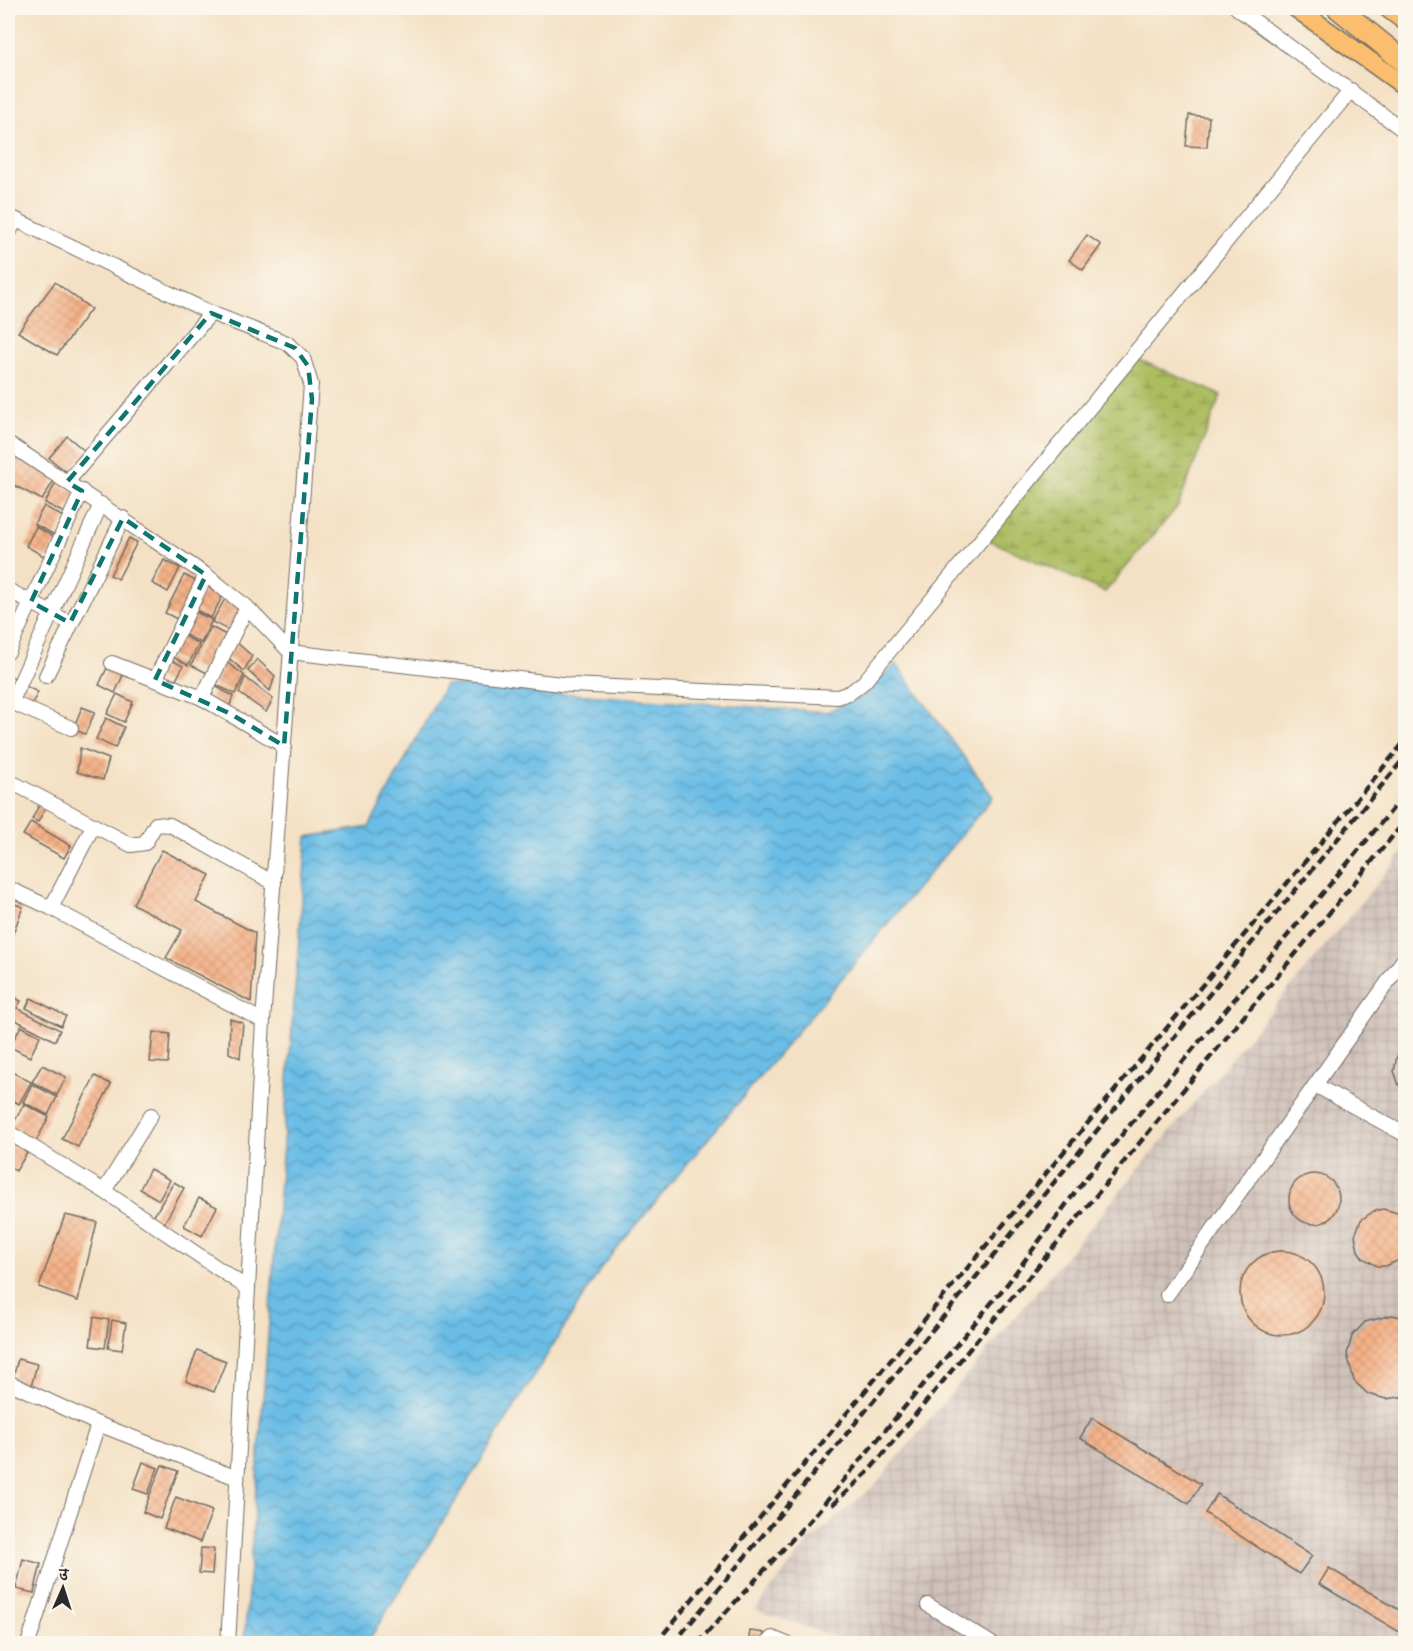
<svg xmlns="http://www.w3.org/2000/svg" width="1413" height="1651" viewBox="0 0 1413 1651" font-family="Dekko,'Playpen Sans Deva',sans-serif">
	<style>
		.industrial { fill: url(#industrial-grid) }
		.wetland { fill: url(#wetland-marsh); stroke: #6c7445; stroke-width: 1.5 }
		.water { fill: url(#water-waves); stroke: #4a7488; stroke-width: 1.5 }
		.building { fill: url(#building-cross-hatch) }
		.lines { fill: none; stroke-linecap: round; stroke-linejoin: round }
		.minor-casing { stroke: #716b61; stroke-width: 16 }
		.major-casing { stroke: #716b61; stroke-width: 21 }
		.highway-casing { stroke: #716b61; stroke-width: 24 }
		.minor { stroke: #fff; stroke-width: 14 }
		.major { stroke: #fbbd6e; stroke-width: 18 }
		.highway { stroke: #fbbd6e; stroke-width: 21 }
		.rail { stroke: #2b2b2b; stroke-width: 4.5; stroke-dasharray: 9 4.5; stroke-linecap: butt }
		.marked { fill: none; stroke: #0f766e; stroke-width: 4.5; stroke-dasharray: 12 8; stroke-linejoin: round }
	</style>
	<defs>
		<pattern id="industrial-grid" width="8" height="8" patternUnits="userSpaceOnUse" patternTransform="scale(1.5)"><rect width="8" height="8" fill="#cfc1ba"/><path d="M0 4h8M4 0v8" fill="none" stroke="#b2a6a0"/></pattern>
		<pattern id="wetland-marsh" width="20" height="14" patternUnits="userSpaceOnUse" patternTransform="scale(1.5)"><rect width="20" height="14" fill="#acbc5f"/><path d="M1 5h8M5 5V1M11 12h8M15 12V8" fill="none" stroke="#8c994f"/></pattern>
		<pattern id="water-waves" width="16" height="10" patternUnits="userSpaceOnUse" patternTransform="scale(1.5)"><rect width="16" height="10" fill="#6abde6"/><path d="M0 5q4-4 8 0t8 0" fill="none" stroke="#579abb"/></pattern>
		<pattern id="building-cross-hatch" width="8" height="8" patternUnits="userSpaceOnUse" patternTransform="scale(1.5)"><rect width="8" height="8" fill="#f5b288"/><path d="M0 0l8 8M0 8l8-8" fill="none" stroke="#d29976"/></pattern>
	</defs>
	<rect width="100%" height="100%" fill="#fbf7ec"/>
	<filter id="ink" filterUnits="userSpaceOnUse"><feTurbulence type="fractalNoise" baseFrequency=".0167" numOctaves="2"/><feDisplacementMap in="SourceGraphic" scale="12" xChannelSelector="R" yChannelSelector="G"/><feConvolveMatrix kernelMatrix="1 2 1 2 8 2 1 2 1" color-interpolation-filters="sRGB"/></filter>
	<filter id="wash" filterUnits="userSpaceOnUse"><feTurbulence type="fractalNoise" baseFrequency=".008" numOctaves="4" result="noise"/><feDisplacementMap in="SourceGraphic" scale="24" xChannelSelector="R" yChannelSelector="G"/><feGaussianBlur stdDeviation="1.35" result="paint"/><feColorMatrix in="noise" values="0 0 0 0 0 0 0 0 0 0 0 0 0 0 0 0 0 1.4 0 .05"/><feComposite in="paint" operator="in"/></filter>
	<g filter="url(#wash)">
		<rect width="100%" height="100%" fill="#f4e1c5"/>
		<polygon class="industrial" points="1405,850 1405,1643 855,1643 755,1610 808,1542 874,1486"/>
		<polygon class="wetland" points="1135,358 1221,395 1178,506 1105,592 984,538"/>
		<polygon class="water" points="896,664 993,797 603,1265 367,1643 244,1643 307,837 369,827 445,685 827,712 860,697"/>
		<g id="blocks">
			<g class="building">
				<polygon points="1189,115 1209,117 1207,147 1186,146"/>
				<polygon points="1087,235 1101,245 1083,270 1069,260"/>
				<polygon points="55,282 91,309 57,355 18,332"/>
				<polygon points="67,436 86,452 68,473 49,458"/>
				<polygon points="10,449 56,477 42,500 8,482"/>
				<polygon points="56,482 76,493 64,513 45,503"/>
				<polygon points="44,506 65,518 55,535 34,524"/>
				<polygon points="36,527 58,539 47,558 26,546"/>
				<polygon points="129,538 137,542 118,579 110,575"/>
				<polygon points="164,560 180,568 168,592 152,583"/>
				<polygon points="184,575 200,583 181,621 165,613"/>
				<polygon points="206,586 223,595 211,618 194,609"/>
				<polygon points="225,599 244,609 232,632 212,622"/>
				<polygon points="192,610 212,620 201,643 180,632"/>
				<polygon points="211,627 230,637 211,675 191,665"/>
				<polygon points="180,634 199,644 188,665 169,655"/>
				<polygon points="234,640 252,656 244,671 225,655"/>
				<polygon points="168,658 183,666 173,686 158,678"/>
				<polygon points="257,659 275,676 270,691 248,671"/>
				<polygon points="225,661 244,675 235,694 214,684"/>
				<polygon points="108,666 124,673 115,693 99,685"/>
				<polygon points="8,675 19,680 12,696 8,694"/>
				<polygon points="245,677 273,699 266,712 239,693"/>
				<polygon points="23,685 38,692 30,708 15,701"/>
				<polygon points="215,686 233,696 228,711 210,701"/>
				<polygon points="117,694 133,702 124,722 107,714"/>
				<polygon points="82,707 95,712 85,734 73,729"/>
				<polygon points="106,718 124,727 115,748 96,739"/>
				<polygon points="80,748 109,759 103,780 77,772"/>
				<polygon points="41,802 47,805 38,822 32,819"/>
				<polygon points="31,822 71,846 64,858 23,835"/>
				<polygon points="162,850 210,875 196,902 255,933 251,1002 166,958 182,930 133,904"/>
				<polygon points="15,904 23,907 12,936 8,935 8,922"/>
				<polygon points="8,994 21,1001 17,1008 60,1030 55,1041 8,1016"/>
				<polygon points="31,998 66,1016 61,1026 26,1008"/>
				<polygon points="230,1019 243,1023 240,1058 229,1053"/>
				<polygon points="21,1026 40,1036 30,1057 10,1047"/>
				<polygon points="153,1032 170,1034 168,1063 150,1062"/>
				<polygon points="1406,1046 1406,1091 1399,1085 1394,1071 1397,1056"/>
				<polygon points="42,1065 66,1077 57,1095 32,1082"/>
				<polygon points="8,1070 31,1082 19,1104 8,1098"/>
				<polygon points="95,1076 111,1084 78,1147 62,1139"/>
				<polygon points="32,1084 57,1097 48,1115 23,1102"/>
				<polygon points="24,1104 49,1117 35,1143 10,1130"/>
				<polygon points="8,1140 27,1153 16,1171 8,1166"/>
				<polygon points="150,1169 170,1180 159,1200 140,1189"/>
				<circle cx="1314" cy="1199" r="25"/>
				<polygon points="174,1182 184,1188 163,1225 152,1219"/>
				<polygon points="199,1198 217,1207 202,1236 184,1226"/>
				<polygon points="1383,1209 1398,1213 1406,1219 1406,1257 1386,1266 1377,1266 1363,1258 1358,1251 1355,1235 1361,1220 1374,1211"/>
				<polygon points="65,1215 97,1222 78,1301 39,1287"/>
				<circle cx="1282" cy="1293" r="42"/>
				<polygon points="1392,1315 1406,1318 1406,1396 1386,1399 1368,1394 1354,1381 1347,1354 1352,1336 1365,1322"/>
				<polygon points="94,1317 109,1320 105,1348 90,1346"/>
				<polygon points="112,1320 126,1323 122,1350 108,1348"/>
				<polygon points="197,1350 226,1361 214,1392 186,1381"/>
				<polygon points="18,1359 37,1364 31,1387 12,1382"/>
				<polygon points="1092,1418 1201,1484 1189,1504 1080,1438"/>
				<polygon points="143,1462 158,1468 148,1494 133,1489"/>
				<polygon points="162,1465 178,1471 160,1519 143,1512"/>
				<polygon points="1217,1494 1312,1556 1299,1574 1205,1513"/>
				<polygon points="176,1497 212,1511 200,1542 164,1528"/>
				<polygon points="201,1548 214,1549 212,1574 199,1573"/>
				<polygon points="23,1559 41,1564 34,1593 16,1589"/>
				<polygon points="1329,1568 1406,1614 1406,1636 1319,1584"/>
				<polygon points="750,1631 764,1633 762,1644 748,1644"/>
			</g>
		</g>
	</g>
	<g filter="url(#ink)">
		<use href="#blocks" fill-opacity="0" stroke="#716b61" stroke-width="1.5"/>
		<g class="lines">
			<defs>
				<g id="minor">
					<polyline points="1237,8 1406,132"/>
					<polyline points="8,216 211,313 287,343 303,358 311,384 263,1021 228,1644"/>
					<polyline points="8,234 16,220"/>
					<polyline points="8,443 206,575 247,607 290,652 570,685 838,697 851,692 864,682 1351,90"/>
					<polyline points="67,482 211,313"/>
					<polyline points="8,590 70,623"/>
					<polyline points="8,652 82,491"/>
					<polyline points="112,663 202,698 284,746"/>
					<polyline points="46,676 123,518"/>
					<polyline points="155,680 206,575"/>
					<polyline points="202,698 247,607"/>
					<polyline points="8,701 71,728"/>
					<polyline points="11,703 101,504"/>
					<polyline points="15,784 131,845 145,843 156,824 170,825 274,883"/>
					<polyline points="8,888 51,908 263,1021"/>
					<polyline points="51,908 93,826"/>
					<polyline points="1315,1085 1406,1135"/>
					<polyline points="8,1132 104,1191 247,1288"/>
					<polyline points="104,1191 151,1115"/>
					<polyline points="1167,1295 1406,956"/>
					<polyline points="8,1382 98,1424 237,1478"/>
					<polyline points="928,1605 992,1644"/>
					<polyline points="28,1644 98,1424"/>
					<polyline points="766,1644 772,1638 787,1644"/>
				</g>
				<polyline id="major" points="1296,8 1406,87"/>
				<g id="highway">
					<polyline points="1338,8 1406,63"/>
					<polyline points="1390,8 1406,20"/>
				</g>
			</defs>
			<use href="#minor" class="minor-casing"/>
			<use href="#major" class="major-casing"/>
			<use href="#highway" class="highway-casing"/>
			<use href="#minor" class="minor"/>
			<use href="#major" class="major"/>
			<use href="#highway" class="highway"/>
			<g class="rail">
				<polyline points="832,1505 868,1472 1406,820"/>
				<polyline points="655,1644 1406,740"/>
				<polyline points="673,1644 1406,756"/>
				<polyline points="697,1644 818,1511 1008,1283 1085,1179 1406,793"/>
			</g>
		</g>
	</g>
	<path class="marked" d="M211,313L295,348L308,366L312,399L284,746L231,714L155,680L206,575L123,518L70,623L31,602L82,491L67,482Z"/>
	<rect width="1413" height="1651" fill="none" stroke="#fbf7ec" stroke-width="30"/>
	<g transform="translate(63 1588) rotate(3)" stroke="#fbf7ec" stroke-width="4.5" paint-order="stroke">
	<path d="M0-4.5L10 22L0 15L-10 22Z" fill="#2b2b2b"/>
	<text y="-9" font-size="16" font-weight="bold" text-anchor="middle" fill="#2b2b2b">उ</text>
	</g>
</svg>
